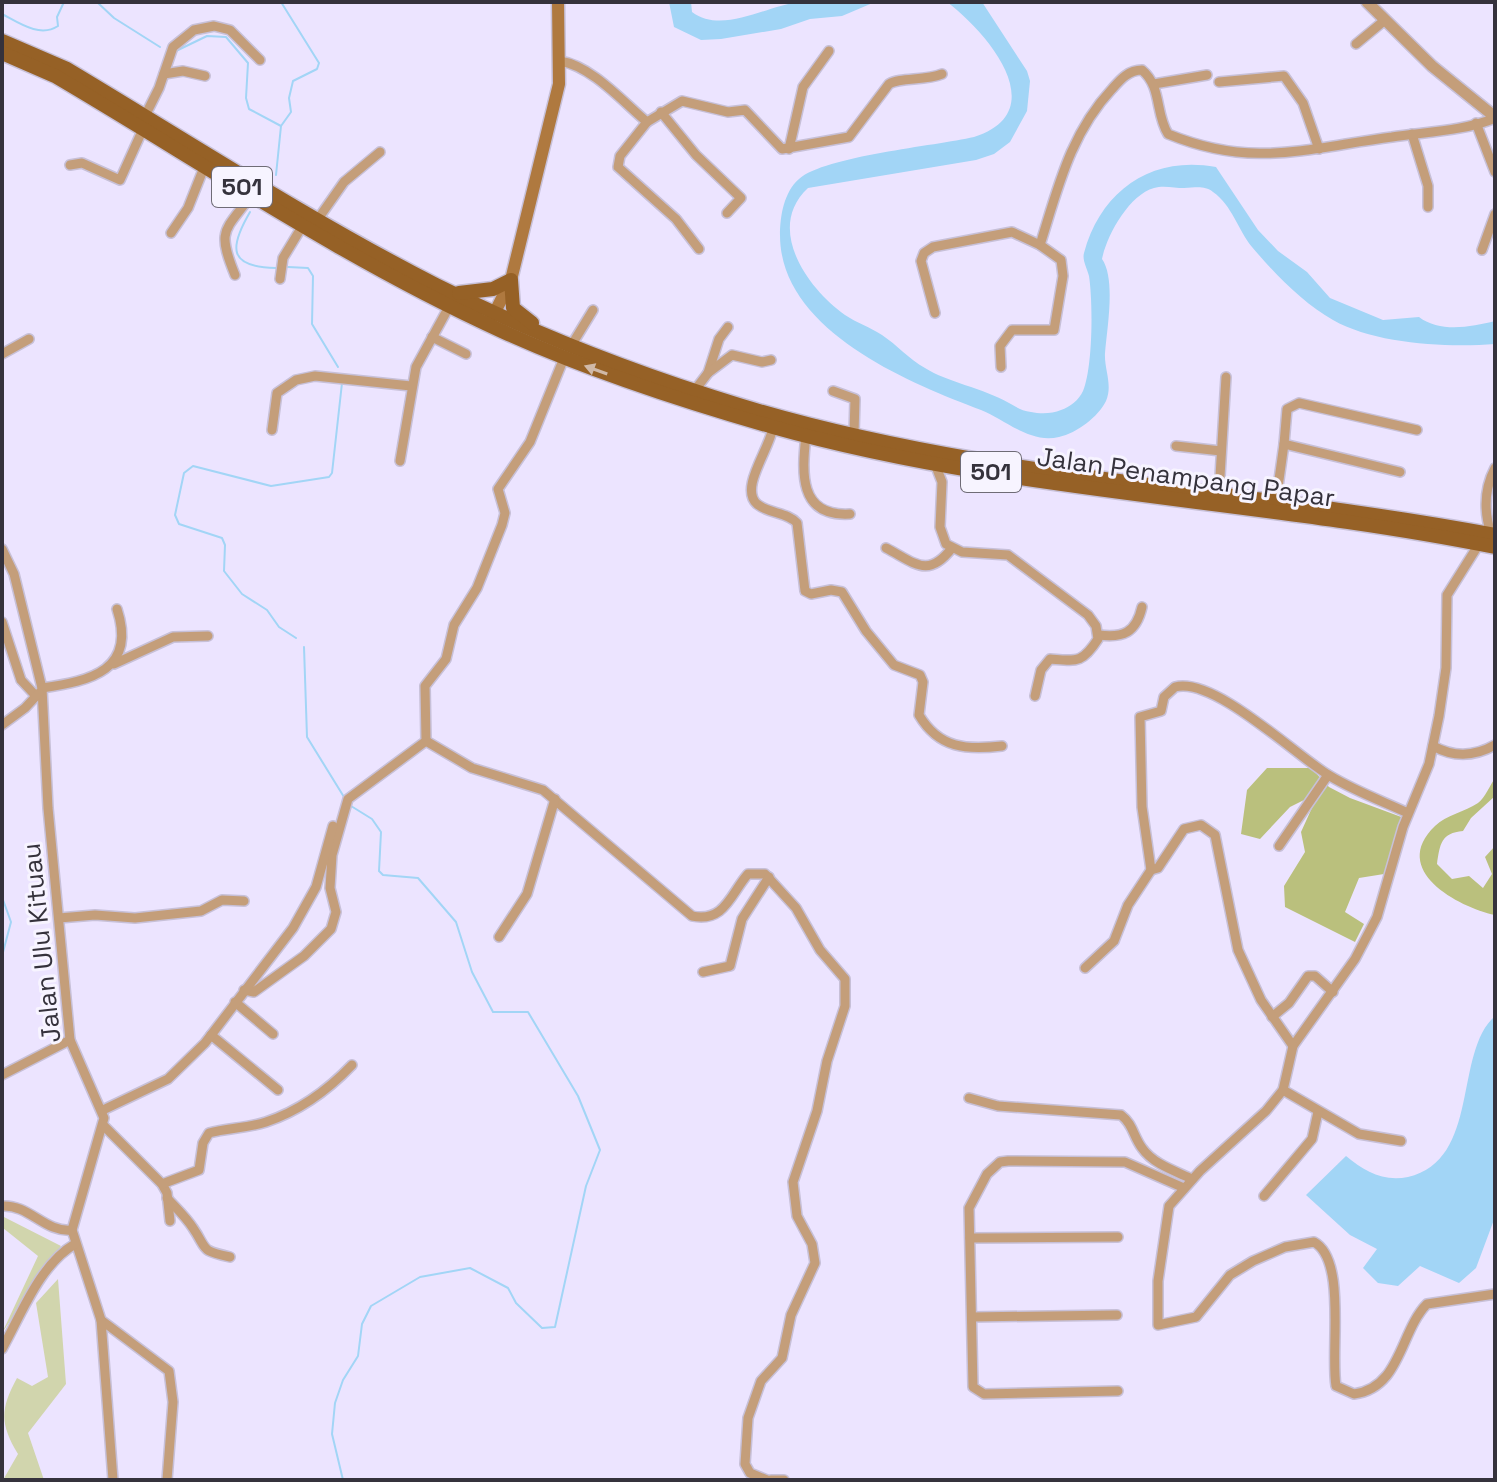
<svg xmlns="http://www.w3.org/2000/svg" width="1497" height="1482" viewBox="0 0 1497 1482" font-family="'Space Grotesk',sans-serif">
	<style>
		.green { fill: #d1d5ad }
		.forest { fill: #bac07d }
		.water { fill: #a2d5f6 }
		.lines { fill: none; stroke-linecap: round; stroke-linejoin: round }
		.stream { stroke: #a2d5f6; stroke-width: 2 }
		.minor-casing { stroke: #c7c0d8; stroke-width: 12 }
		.tertiary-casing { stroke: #c7c0d8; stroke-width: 14 }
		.secondary-casing { stroke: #c7c0d8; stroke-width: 15 }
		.primary-casing { stroke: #c7c0d8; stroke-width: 17 }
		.minor { stroke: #c49e7a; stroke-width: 9 }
		.tertiary { stroke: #c49e7a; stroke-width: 11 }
		.secondary { stroke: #af793f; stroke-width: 12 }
		.primary { stroke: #966126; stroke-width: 14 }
		.oneway { fill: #d0b9a8 }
		.labels { text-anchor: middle; stroke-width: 6; stroke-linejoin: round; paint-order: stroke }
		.shield { fill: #f7f4ff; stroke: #6f6c76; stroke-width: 2 }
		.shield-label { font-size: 24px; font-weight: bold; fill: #35323c }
		.street-label { font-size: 26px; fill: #35323c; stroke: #f7f4ff }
	</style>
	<rect width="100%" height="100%" fill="#ece4ff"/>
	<g class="green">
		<polygon points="2,1216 61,1246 2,1333 38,1256 3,1228"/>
		<path d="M58,1279L66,1384L28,1433L44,1480H3L18,1454C0,1424 0,1409 17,1378L32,1386L48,1377L36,1303Z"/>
	</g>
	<g class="forest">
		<polygon points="1267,768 1311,768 1329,787 1350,798 1404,818 1384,874 1359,878 1345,912 1364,924 1355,942 1285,907 1284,886 1305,852 1301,832 1316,799 1310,797 1290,807 1260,839 1241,834 1247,790"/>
		<path d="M1495,778V796L1471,818L1463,831C1441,833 1440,844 1437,864L1452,879L1469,876L1483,888L1492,874L1485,857L1495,846V915C1458,907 1389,870 1435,826C1446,815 1465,812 1478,803C1485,798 1490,785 1495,778Z"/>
	</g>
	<g class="water">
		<path d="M669,2H691L692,12C723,35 767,5 800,2C825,0 851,2 875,2L842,16L810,19L781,29L721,39L701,40L674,27Z"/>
		<path d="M947,2H982L1027,71L1030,81L1027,111L1010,142L994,154L976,160L808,188C765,228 807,288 845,315C857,323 870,327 882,335C897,345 909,359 925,368C947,382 983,388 1009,403C1016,407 1022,411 1031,412C1040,414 1052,414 1061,410C1070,407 1079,400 1083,391C1093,367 1093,302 1089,276C1087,268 1082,260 1084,253C1101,190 1152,155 1216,167L1258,230L1278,251L1307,272L1330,298L1383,320L1419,317C1440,333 1471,327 1495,321V344C1448,348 1375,344 1333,320C1304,304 1274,273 1252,247C1238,230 1232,205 1213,192C1204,185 1195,188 1184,188C1175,188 1163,185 1154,188C1129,195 1107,235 1102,259C1116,279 1107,328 1105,353C1104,369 1113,385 1106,401C1098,417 1077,433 1059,437C1030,444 1006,420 981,410C907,382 780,330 780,235C780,216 784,192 799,179C825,156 935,146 974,137C1054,111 988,33 947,2Z"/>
		<path d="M1495,1016V1217L1476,1268L1459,1283L1420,1266L1398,1286L1378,1283L1363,1268L1377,1249L1350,1235L1306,1195L1346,1156C1364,1171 1383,1182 1408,1177C1481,1160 1453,1053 1495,1016Z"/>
	</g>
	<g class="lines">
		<g class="stream">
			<polyline points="97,2 114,18 160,47"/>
			<path d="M2,14C19,23 40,38 58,26L57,17L64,2"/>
			<polyline points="176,51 207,36 226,37 248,63 246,98 249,109 281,126 291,112 289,98 293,81 317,69 319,63 281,2"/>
			<polyline points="276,175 281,126"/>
			<path d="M250,212C229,248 228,267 276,268"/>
			<polyline points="288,267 308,268 313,276 312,324 338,367"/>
			<polyline points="296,638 279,627 267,610 242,594 224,571 225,545 222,538 179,524 175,515 184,473 193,466 271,486 329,477 332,473 342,383"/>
			<polyline points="304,647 307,737 344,797"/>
			<polyline points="2,897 11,922 2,956"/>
			<polyline points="343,1480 332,1434 335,1403 343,1380 358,1356 362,1324 371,1306 420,1277 470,1268 508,1288 516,1303 542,1328 555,1327 586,1186 600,1150 578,1096 528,1012 493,1012 472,972 456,922 418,878 383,875 379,871 381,832 372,819 351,806"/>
		</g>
		<defs>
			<g id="minor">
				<polyline points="1356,44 1385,20"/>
				<path d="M560,61C592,66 623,102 647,122L682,101L728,112L745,110L782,149L849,137L889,84C900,77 925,81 942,74"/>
				<polyline points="164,74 183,71 205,76"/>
				<polyline points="1219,82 1284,76 1303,103 1319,149"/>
				<polyline points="1154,84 1207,75"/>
				<polyline points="661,112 696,155 741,198 727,213"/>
				<polyline points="145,116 159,88 173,47 194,30 214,26 230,30 260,60"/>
				<polyline points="647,122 620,156 618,167 676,219 699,249"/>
				<polyline points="1476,123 1495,172"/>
				<polyline points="1412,134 1428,186 1428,207"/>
				<polyline points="789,149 803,87 829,51"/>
				<polyline points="70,165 82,163 120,180 143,129"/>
				<polyline points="318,219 344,182 380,152"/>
				<polyline points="171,233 188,208 205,165"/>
				<path d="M1040,245C1058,188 1070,134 1112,89C1120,80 1128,70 1142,70C1162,87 1155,113 1168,134C1253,169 1307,148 1392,137C1424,132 1465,131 1495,118"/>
				<polyline points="1482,250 1495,214"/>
				<path d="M235,275C216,228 225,232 253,193"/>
				<polyline points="280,279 283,258 303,225"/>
				<polyline points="935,313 921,261 924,253 933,247 1012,232 1040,245 1061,260 1063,276 1054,330 1012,330 1000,346 1001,367"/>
				<polyline points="432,337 466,354"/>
				<polyline points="571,346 593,310"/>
				<polyline points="2,354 29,339"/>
				<polyline points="708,373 719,339 728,327"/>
				<polyline points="695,390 708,373 732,355 762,362 771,360"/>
				<polyline points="833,391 855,399 854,434"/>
				<path d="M773,427C770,449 739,488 757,504C769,514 787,512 797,523L805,591L811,594L831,590L842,592L866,631L894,665L920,675L923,682L919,715C939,749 967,750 1002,746"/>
				<polyline points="272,430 277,393 296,380 315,376 411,386"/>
				<path d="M806,435C802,472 798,517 850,514"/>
				<polyline points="1284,444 1287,409 1299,403 1417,430"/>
				<polyline points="1176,446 1221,451"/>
				<polyline points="400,461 416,367 450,305"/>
				<path d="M935,464L942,482L940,527L946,544L962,552L1008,555L1088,615L1096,626L1098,639C1082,664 1076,661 1050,659L1041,670L1035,696"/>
				<polyline points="1219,493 1226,377"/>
				<polyline points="1276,501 1284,444 1400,472"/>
				<path d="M1491,534C1484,512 1484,489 1495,468"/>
				<path d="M1479,544L1447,595L1446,668L1439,716L1429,764L1403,827L1377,917L1355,959L1293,1046L1283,1090L1266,1111L1200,1171L1169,1206L1158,1281V1325L1196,1317L1230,1275L1253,1261L1285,1247L1314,1242C1347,1260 1330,1351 1336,1386L1354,1394C1401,1388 1400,1331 1427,1304L1495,1294"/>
				<path d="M886,548C915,563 928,579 952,548"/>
				<polyline points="2,549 14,574 42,688 48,808 70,1040 104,1118 72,1230 101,1320 169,1371 173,1402 167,1480"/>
				<polyline points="2,622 21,680 35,695"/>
				<path d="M1099,635C1123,638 1136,633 1142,607"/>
				<polyline points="114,664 173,637 208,636"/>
				<path d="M42,688C91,681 137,670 117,609"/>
				<polyline points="2,725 25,708 39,693"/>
				<path d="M426,741L472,768L543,790L692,916C725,923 731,893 748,874H765L796,908L820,950L845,979V1006L827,1061L817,1111L793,1182L797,1216L812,1244L815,1263L791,1315L782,1358L761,1381L748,1418L745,1464L750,1473L767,1480"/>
				<path d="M1433,746C1453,757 1474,757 1495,745"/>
				<polyline points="1279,846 1328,775"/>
				<polyline points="59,918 95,915 135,918 201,911 222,900 244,901"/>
				<polyline points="499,937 527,894 555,799"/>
				<polyline points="1085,968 1114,941 1128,905 1151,870"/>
				<polyline points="703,972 730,966 742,919 769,877"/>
				<polyline points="244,990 254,992 304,956 331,929 336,912 330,888 332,855 348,799 426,741 425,686 446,659 454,625 477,588 502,525 505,513 498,489 530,442 564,358"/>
				<polyline points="235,1002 273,1034"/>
				<polyline points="1272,1017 1289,1003 1308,976 1315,976 1333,992"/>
				<polyline points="211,1035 278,1090"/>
				<path d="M1293,1046L1261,1000L1238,950L1215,835L1201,825L1184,829L1158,868L1151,870L1142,807L1140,717L1161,711L1164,697L1175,687C1214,676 1296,756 1330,776C1355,791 1382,801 1408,813"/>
				<polyline points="2,1075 70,1040"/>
				<polyline points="1283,1090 1359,1134 1401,1141"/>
				<path d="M969,1098L998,1106L1121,1115C1133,1124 1133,1136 1142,1148C1153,1164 1175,1171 1192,1179"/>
				<polyline points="103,1110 168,1079 205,1043 293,928 316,887 333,826"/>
				<polyline points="103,1125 162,1184 167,1193 170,1221"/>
				<path d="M162,1184L199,1170L203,1143L209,1133C228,1128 248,1128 266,1122C299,1111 329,1089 352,1065"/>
				<polyline points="1264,1196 1312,1139 1318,1112"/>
				<path d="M167,1198C176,1208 186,1217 193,1228C208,1250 199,1250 230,1257"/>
				<path d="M2,1206C29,1204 45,1233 72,1230"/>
				<polyline points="970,1238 1118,1237"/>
				<polyline points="972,1317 1117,1315"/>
				<polyline points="101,1320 113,1480"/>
				<path d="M2,1349C21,1315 40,1264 75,1244"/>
				<polyline points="1118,1391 984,1394 973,1387 969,1208 987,1174 1000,1162 1008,1161 1125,1162 1184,1188"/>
				<polyline points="771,1480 784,1480"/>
			</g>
			<polyline id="tertiary" points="1367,2 1432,66 1495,117"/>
			<polyline id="secondary" points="491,320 511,280 559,84 558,2"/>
			<g id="primary">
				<path d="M2,41L67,69C189,142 309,220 436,285C534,334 637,374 742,406C986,480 1245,488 1495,535"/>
				<path d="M2,53L55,76C203,163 347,261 504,332C590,371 682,401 773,427C1008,493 1256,499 1495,547"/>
				<polyline points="459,293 493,289 511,280 513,308 532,323"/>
			</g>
		</defs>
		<use href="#minor" class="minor-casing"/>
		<use href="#tertiary" class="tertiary-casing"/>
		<use href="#secondary" class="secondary-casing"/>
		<use href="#primary" class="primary-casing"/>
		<use href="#minor" class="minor"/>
		<use href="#tertiary" class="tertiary"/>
		<use href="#secondary" class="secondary"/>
		<use href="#primary" class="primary"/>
	</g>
	<defs><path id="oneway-solid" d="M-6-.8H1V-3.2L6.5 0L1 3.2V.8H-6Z" transform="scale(2)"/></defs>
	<use class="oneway" href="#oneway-solid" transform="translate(596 370) rotate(-160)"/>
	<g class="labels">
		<g class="shield">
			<rect x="212" y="167" width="60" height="40" rx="6"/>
			<rect x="961" y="452" width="60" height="40" rx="6"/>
		</g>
		<g class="shield-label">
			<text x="242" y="195">501</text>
			<text x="991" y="480">501</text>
		</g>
		<g class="street-label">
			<text transform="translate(1186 477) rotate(8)" y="9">Jalan Penampang Papar</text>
			<text transform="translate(41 943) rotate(-96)" y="9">Jalan Ulu Kituau</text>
		</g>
	</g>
	<rect width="1497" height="1482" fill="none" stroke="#35323c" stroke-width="8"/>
</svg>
